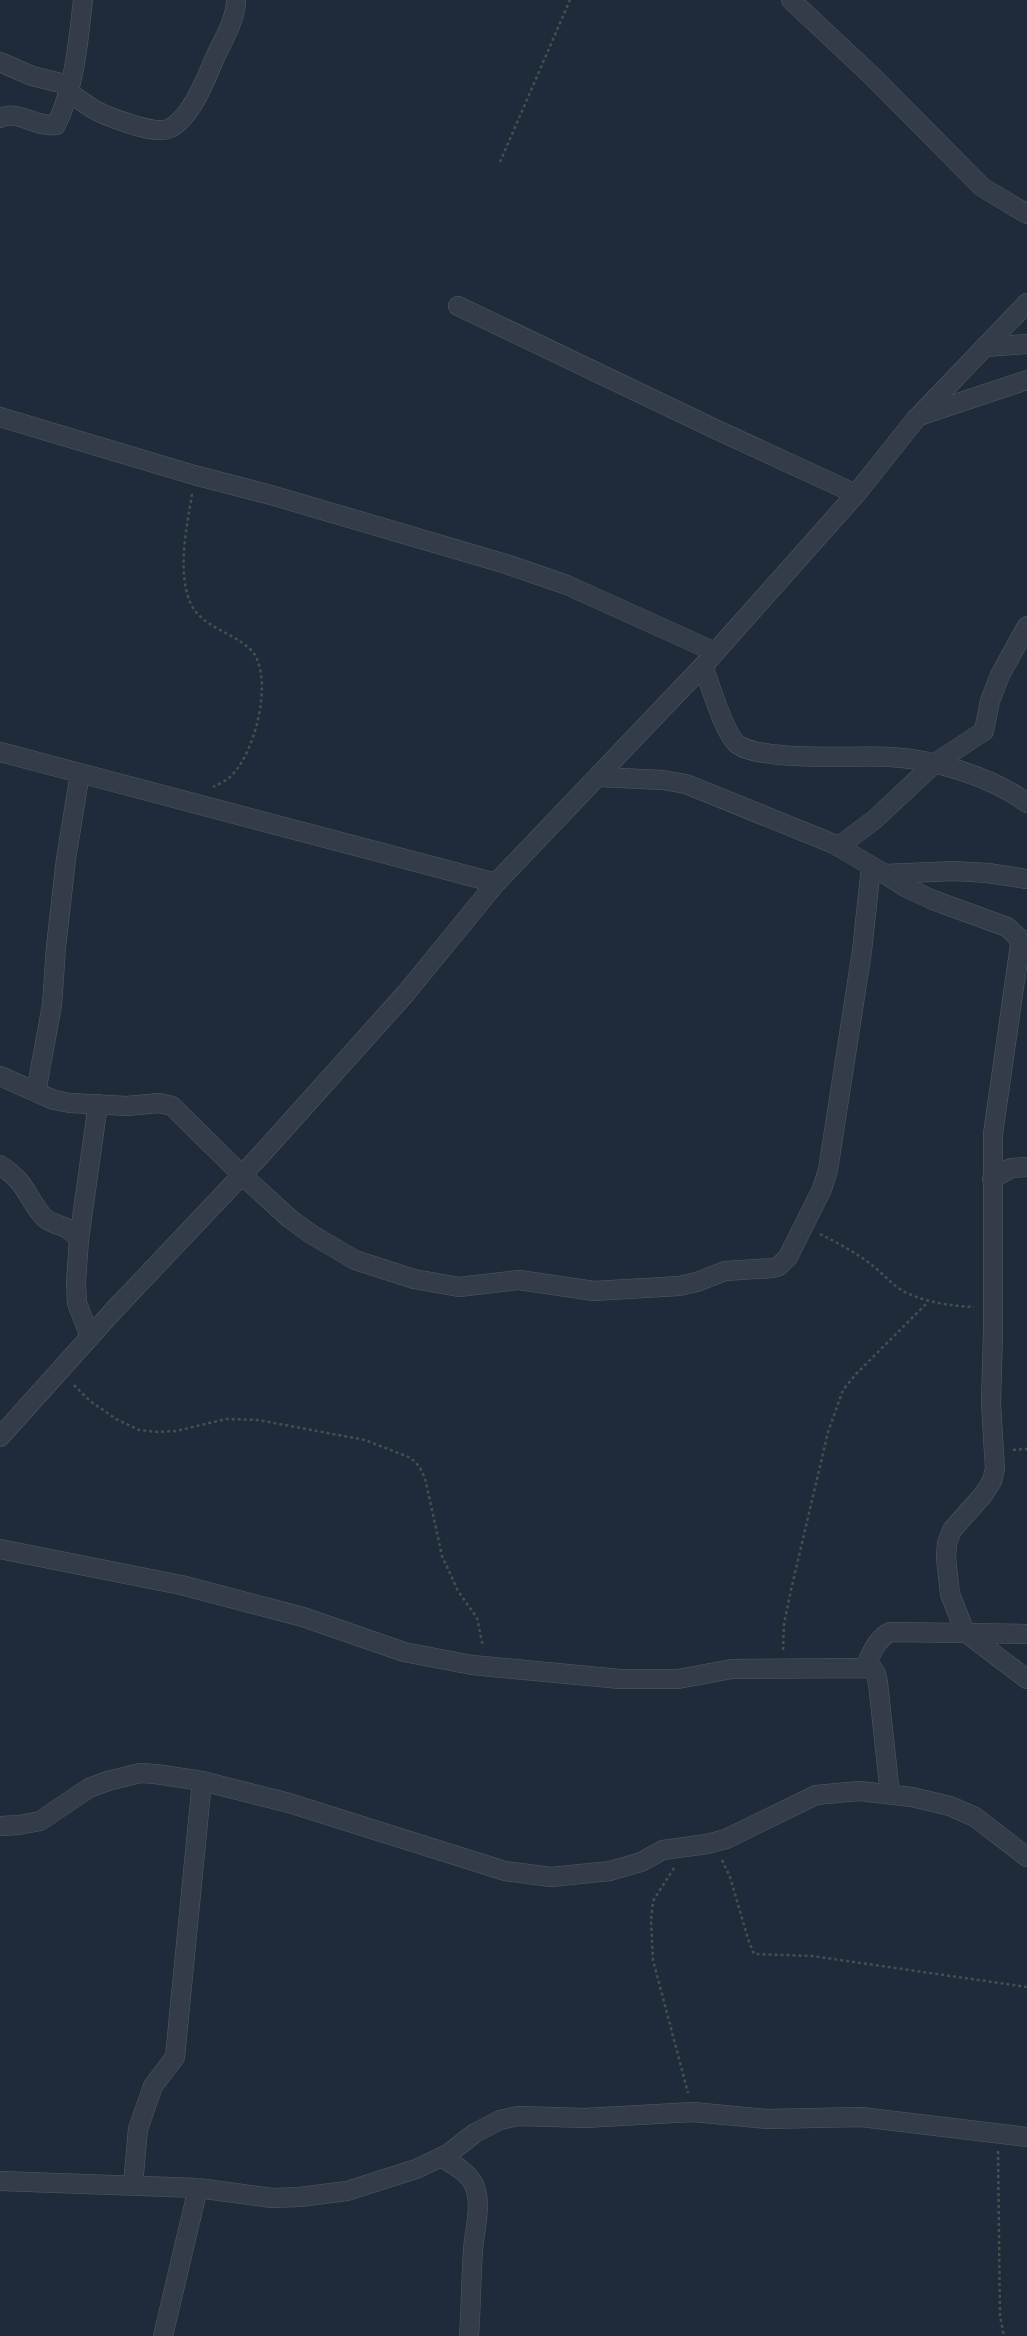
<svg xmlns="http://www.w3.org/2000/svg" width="1027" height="2336" viewBox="0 0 1027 2336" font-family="Lato,sans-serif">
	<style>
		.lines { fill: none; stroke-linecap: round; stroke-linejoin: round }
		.minor-casing { stroke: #515a67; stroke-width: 20 }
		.path { stroke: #3c5354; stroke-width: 2.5; stroke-dasharray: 3 3; stroke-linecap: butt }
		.minor { stroke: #333c49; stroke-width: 19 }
	</style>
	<rect width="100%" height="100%" fill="#202b39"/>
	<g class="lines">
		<defs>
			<g id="minor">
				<polyline points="791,0 872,76 982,187 1027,214"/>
				<polyline points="0,62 32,76 69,85"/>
				<path d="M67,92C77,97 86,105 95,110C108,117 155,135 168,129C189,121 205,82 213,62C221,43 236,21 236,0"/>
				<path d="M0,118C18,109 36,128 56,125C75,87 78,42 83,0"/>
				<polyline points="458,306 715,429 856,494"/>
				<polyline points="984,347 1027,344"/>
				<polyline points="922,415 1027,380"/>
				<polyline points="0,417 194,475 271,495 506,564 567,585 715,652"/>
				<path d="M703,666C710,684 724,733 737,744C760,762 857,755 890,757C934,759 992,777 1027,803"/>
				<polyline points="0,752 496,883"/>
				<polyline points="599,777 663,780 686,784 834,844 885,874 954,871 988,873 1027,879"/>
				<polyline points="839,846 874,820 934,764 984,731 990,701 1000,675 1027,626"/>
				<polyline points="885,874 907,888 933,900 1007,927 1018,937 1020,945 993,1134 993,1331 991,1403 995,1469 992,1481 983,1495 952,1530 947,1543 946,1558 950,1594 965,1632 1027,1679"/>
				<polyline points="0,1076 54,1100 70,1103 127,1106 159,1103 172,1106 242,1175 289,1218 311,1234 355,1260 414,1279 459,1287 519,1280 594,1291 679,1286 697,1282 725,1271 773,1268 779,1266 788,1257 822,1189 828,1170 862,951 871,867"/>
				<polyline points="36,1092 52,1005 56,947 66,859 80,773"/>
				<path d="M0,1165C26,1182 24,1192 41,1214C47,1223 59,1224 68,1229C72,1231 76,1236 79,1239"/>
				<polyline points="992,1179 1011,1168 1027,1167"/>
				<polyline points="90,1337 77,1303 76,1282 79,1239 98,1104"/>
				<polyline points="0,1437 115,1309 259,1157 406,993 496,883 703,666 856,494 915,420 1027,303"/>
				<polyline points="0,1549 181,1585 303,1617 404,1652 472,1665 620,1679 678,1679 732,1669 872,1668 876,1674 878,1683 890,1794"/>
				<path d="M865,1667C872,1653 876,1639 890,1632L1027,1634"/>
				<polyline points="0,1826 19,1825 40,1821 89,1788 108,1781 140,1773 156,1774 202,1781 289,1803 505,1871 551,1877 610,1871 641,1862 663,1850 707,1844 726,1839 816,1795 859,1791 912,1797 950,1806 975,1817 1027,1857"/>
				<path d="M441,2157C452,2164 465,2170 472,2181C484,2201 474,2230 473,2251C471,2279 471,2308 469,2336"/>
				<polyline points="0,2181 198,2188 272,2198 300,2197 347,2191 416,2169 448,2154 475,2133 500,2120 518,2116 585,2118 693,2112 767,2119 861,2117 1027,2137"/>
				<polyline points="133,2185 138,2129 153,2086 175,2057 202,1781"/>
				<polyline points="163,2336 198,2188"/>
			</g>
		</defs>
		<use href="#minor" class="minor-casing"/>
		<g class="path">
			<polyline points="500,162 570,0"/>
			<path d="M192,494C187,526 177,570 190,602C201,630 244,634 256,657C271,687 255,750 233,774C228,780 219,784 213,787"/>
			<path d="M820,1234C838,1243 857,1253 873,1266C885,1275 894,1288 909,1294C930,1303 952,1306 974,1307"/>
			<polyline points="74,1385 90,1401 116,1419 139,1430 158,1432 176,1431 226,1419 258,1420 365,1440 411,1458 419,1466 425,1478 442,1556 458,1591 477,1618 483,1647"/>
			<polyline points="1013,1450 1027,1449"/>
			<polyline points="783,1650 784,1624 791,1590 828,1432 843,1390 856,1374 928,1302"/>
			<polyline points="722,1860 730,1877 749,1942 754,1954 812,1956 1027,1987"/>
			<polyline points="674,1868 653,1901 651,1920 653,1960 688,2093"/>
			<polyline points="998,2151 1000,2316 1004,2336"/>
		</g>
		<use href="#minor" class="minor"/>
	</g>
</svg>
